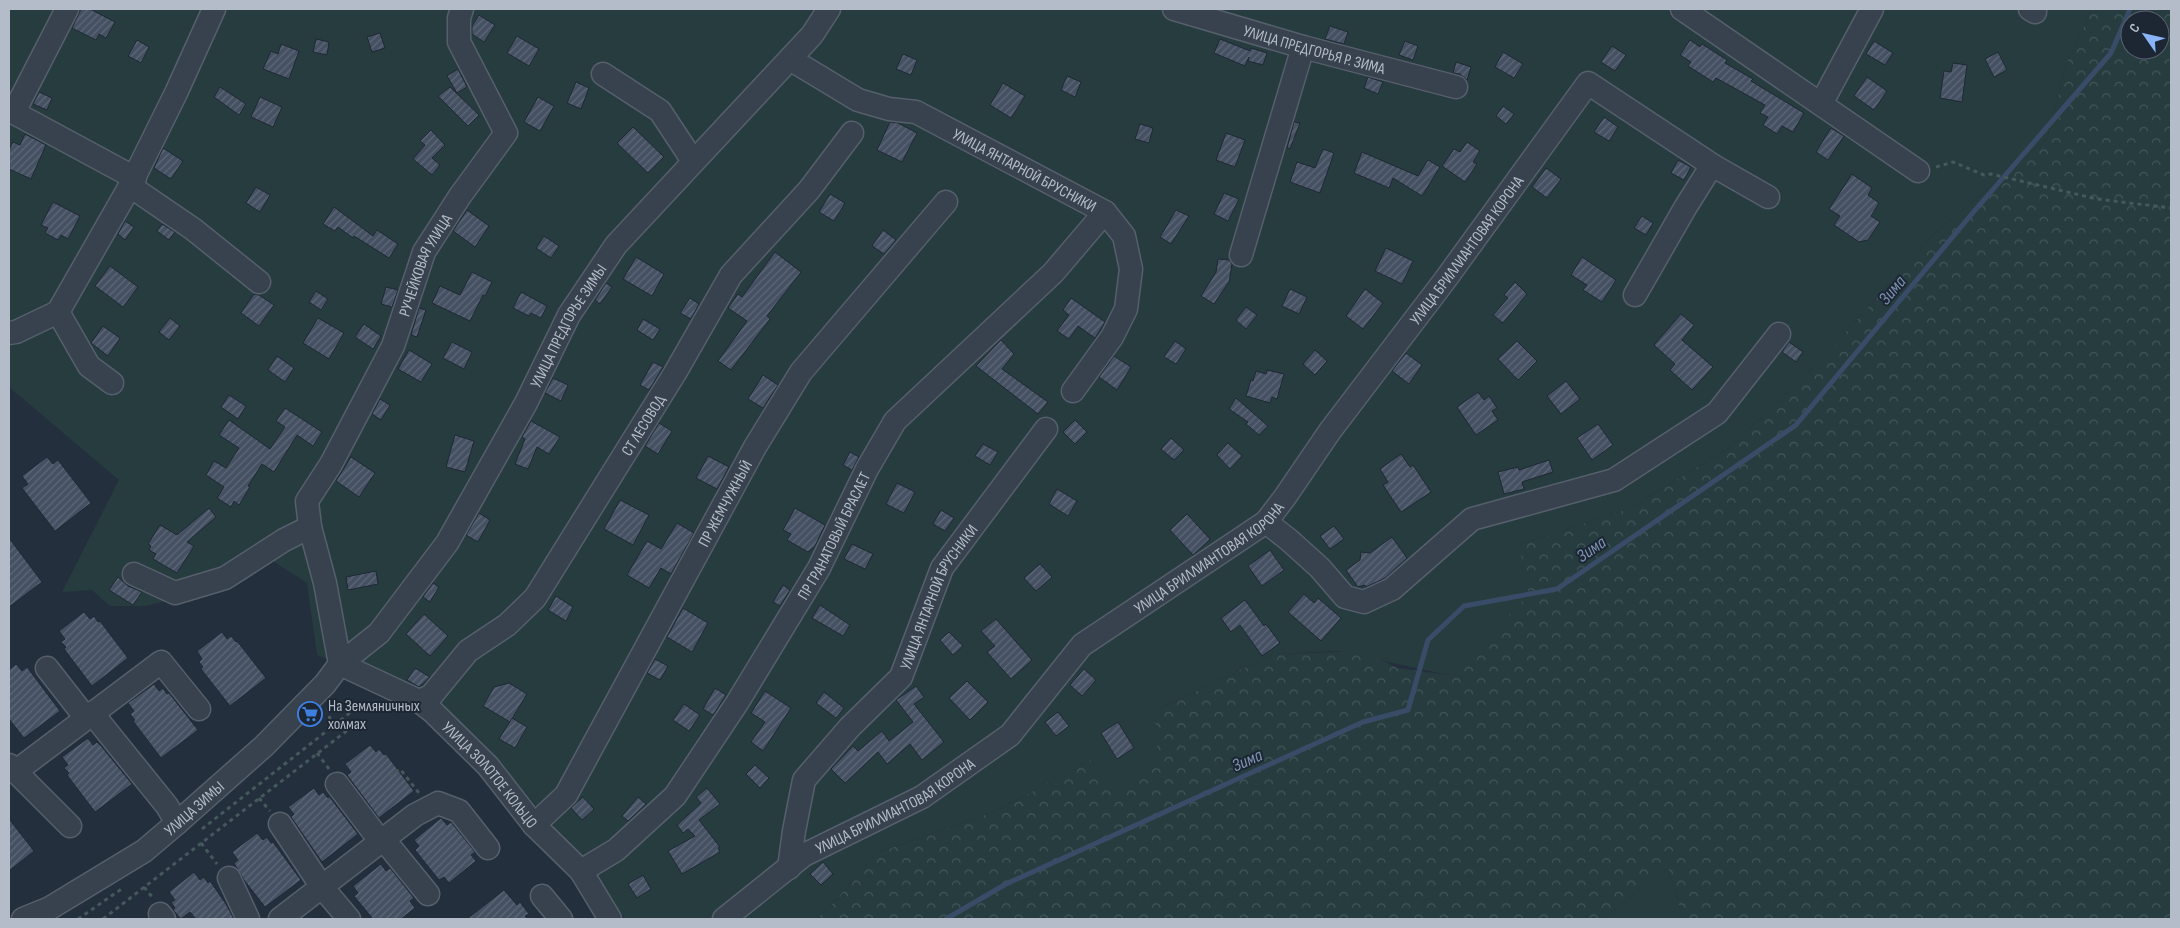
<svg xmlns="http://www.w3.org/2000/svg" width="2180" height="928" viewBox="0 0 2180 928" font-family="'Sofia Sans Condensed',sans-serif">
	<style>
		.forest { fill: url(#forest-crowns); fill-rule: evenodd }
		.garden { fill: #263c3f }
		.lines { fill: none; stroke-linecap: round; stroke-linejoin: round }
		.stream { stroke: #394c67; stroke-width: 5 }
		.building { fill: url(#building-hatch); stroke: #1f2835 }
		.minor-casing { stroke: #565f6c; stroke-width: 25 }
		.path { stroke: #44595c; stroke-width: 3; stroke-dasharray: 4 4; stroke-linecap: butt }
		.minor { stroke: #38414e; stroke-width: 22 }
		.labels { text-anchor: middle; stroke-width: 4; stroke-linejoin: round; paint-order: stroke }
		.street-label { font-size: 16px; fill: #b4bcc9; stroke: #1d2633 }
		.poi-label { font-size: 16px; fill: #b4bcc9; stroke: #1d2633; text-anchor: start }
		.water-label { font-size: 18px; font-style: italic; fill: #7c92b1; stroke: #1d2633 }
	</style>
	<defs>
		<pattern id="forest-crowns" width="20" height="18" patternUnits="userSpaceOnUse" patternTransform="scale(1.25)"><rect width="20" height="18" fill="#263c3f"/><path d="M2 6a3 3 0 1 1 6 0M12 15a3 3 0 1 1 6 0" fill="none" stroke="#435659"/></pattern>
		<pattern id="building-hatch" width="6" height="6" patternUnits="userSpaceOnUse" patternTransform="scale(1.25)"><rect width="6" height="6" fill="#455162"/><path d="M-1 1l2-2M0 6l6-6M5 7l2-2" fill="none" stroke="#5d6877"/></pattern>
	</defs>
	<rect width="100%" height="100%" fill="#242f3e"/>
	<path class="forest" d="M2092,9H2171V919H1683L1668,868L1602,919H816L832,904L877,853L996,811L1090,760L1155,711L1273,654L1365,651L1397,668L1448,675L1519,545L1628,509L1729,448L1820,361L1934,234L2047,139L2067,62ZM2130,20H2160V50H2130Z"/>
	<g class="garden">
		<polygon points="9,9 2092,9 2067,62 2047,139 1934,234 1820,361 1729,448 1628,509 1519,545 1529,595 1448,675 1338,651 1273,654 1155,711 1158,766 1115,787 1090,760 996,811 877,853 832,904 816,919 626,919 606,897 539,809 480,740 424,693 362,674 317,655 307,583 271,560 213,589 146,606 110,606 92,590 62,592 119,480 9,387"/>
		<polygon points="1668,868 1683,919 1602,919"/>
	</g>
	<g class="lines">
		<polyline class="stream" points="946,919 1006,884 1363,722 1408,710 1428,640 1464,606 1557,589 1796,425 1970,216 2111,53 2130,9"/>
	</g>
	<g class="building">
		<polygon points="81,9 90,9 115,22 106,38 99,34 96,40 72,28"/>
		<polygon points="479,15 495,25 484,42 472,34 472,26"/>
		<polygon points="1330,26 1348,32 1344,44 1325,39"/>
		<polygon points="380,33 385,48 372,52 367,37"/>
		<polygon points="517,36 539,49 529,66 507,53"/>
		<polygon points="316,39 329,42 327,55 313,52"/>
		<polygon points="1220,39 1250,51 1251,48 1267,53 1263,65 1248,61 1249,57 1245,66 1214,53"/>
		<polygon points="137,40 149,47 141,63 128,56"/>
		<polygon points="1690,40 1700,47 1702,44 1727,60 1725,63 1753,79 1751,81 1804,113 1793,132 1782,126 1777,134 1763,125 1768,117 1760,113 1765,105 1716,78 1713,82 1688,66 1691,62 1680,55"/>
		<polygon points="1405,41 1418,46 1413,60 1399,55"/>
		<polygon points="1874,41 1893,53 1885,65 1866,54"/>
		<polygon points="281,44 299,51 289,79 263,69 271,51 278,54"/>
		<polygon points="1612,46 1626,55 1615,71 1601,62"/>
		<polygon points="1503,52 1523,64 1514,78 1495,67"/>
		<polygon points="1998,52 2007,70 1994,77 1985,59"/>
		<polygon points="903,54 917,60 911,75 896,69"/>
		<polygon points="1456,62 1471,67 1467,80 1460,74 1453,73"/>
		<polygon points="1953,63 1967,65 1962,102 1940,98 1944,71 1951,72"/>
		<polygon points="458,69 467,87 457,93 447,76"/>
		<polygon points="1067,76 1081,82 1075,97 1061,90"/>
		<polygon points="1368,77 1383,82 1378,94 1364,88"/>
		<polygon points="1867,77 1887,91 1874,110 1854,96"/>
		<polygon points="576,82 589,88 581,109 567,103"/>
		<polygon points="1003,83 1025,96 1011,118 990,105"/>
		<polygon points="220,87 246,104 239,115 214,97"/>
		<polygon points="450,87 479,115 468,126 438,96"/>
		<polygon points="39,92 52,98 47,110 33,104"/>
		<polygon points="260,97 282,107 273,127 251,117"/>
		<polygon points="538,97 554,106 540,131 524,122"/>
		<polygon points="1503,106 1514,114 1506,124 1496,116"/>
		<polygon points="1604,117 1618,127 1609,141 1594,132"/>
		<polygon points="890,122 898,123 917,133 902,162 877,150"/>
		<polygon points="1294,122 1300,123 1290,149 1287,148"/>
		<polygon points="1140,124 1153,128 1149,143 1135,139"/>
		<polygon points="633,127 664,157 648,173 617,143"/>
		<polygon points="1831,128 1844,136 1828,160 1816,152"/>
		<polygon points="431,130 445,145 432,158 440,165 432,175 413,159 425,145 420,141"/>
		<polygon points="1226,133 1245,140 1235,167 1216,160"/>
		<polygon points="25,134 46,145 31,179 9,169 9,150 13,142 20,145"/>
		<polygon points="1467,142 1480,151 1473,162 1477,164 1465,182 1442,166 1454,149 1460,152"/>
		<polygon points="163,148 183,161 171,179 154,168"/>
		<polygon points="1323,149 1334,153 1320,193 1290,182 1297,162 1315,168"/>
		<polygon points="1362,152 1418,176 1428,160 1440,167 1422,196 1393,178 1389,188 1354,173"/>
		<polygon points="1678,160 1691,167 1684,180 1671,173"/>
		<polygon points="1546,168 1561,179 1547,198 1532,187"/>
		<polygon points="1852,174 1872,188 1868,195 1879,203 1871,216 1880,222 1868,240 1859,242 1834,225 1840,216 1829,209"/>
		<polygon points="256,187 270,195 260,212 246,203"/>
		<polygon points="1224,193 1239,199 1228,221 1214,214"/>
		<polygon points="830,194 845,203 834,221 819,212"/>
		<polygon points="53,202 80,216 68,239 61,235 58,240 45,233 48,228 41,225"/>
		<polygon points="334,207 373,236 377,230 398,244 389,258 354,236 353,238 338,227 335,231 323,224"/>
		<polygon points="467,210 489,226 475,247 453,231"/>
		<polygon points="1176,210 1189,216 1171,244 1160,237"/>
		<polygon points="1642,216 1653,223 1646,235 1634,228"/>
		<polygon points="125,221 134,227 125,240 118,234"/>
		<polygon points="162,224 175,232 169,240 157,231"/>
		<polygon points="883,230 896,240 884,254 872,246"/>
		<polygon points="544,236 559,246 551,258 536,248"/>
		<polygon points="1386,248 1413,261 1402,284 1375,271"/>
		<polygon points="775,252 801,272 767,316 770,319 731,370 718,361 747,321 728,308 738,294 742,297"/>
		<polygon points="636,257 664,274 652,296 623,279"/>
		<polygon points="1582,257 1616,280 1602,302 1583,290 1587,285 1571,275"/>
		<polygon points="1218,259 1229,260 1232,264 1229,283 1228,283 1214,304 1201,296 1216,272"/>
		<polygon points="110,266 138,287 123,307 95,286"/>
		<polygon points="472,272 492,282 485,296 483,295 470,321 432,303 440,286 460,295"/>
		<polygon points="1515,282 1527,294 1503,323 1493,315 1508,298 1504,295"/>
		<polygon points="606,283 612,287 600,304 595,300"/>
		<polygon points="386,287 398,290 392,307 381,304"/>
		<polygon points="1290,289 1307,297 1299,314 1282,306"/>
		<polygon points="1365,289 1383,303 1363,329 1346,316"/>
		<polygon points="316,291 328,299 321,310 309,302"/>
		<polygon points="521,292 547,306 541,318 531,313 529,316 513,308"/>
		<polygon points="254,294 259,295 274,305 259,326 241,313"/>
		<polygon points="690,298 699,304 691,319 680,313"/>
		<polygon points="1071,298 1105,322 1095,338 1078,326 1069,339 1057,331 1069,315 1063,310"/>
		<polygon points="1246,307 1257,315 1246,329 1236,320"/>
		<polygon points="419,308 426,310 417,337 411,335"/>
		<polygon points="1681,314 1694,325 1682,340 1713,367 1692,390 1670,370 1675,364 1654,345"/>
		<polygon points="170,318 180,326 169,340 159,332"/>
		<polygon points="318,318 344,333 329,359 303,343"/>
		<polygon points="643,319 660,329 653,340 637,330"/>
		<polygon points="364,324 381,336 373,349 355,337"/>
		<polygon points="103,326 120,338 108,356 91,343"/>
		<polygon points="1001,340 1014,354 1002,369 1048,402 1038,414 976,366"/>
		<polygon points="1175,341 1186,349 1176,364 1164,357"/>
		<polygon points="1517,341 1537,361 1518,380 1498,359"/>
		<polygon points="452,342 472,352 464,369 443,358"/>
		<polygon points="1789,342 1803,352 1796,362 1782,352"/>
		<polygon points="409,350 432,364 421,382 398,369"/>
		<polygon points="1315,350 1327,361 1315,375 1303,364"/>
		<polygon points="1406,353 1422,365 1409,384 1392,371"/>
		<polygon points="277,356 294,368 285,382 268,370"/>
		<polygon points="1114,356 1131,367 1117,390 1099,377"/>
		<polygon points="653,362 663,367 649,390 640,385"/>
		<polygon points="1267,370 1284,374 1277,399 1272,397 1270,403 1246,396 1251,380 1253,381 1256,371 1266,374"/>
		<polygon points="763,375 778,385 763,408 748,399"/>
		<polygon points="553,378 568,385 561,401 545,393"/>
		<polygon points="1566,381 1580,399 1561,414 1547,396"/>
		<polygon points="1478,392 1484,400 1489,396 1497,408 1492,411 1498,420 1476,435 1457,407"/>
		<polygon points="229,395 246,406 238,419 221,407"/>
		<polygon points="1236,398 1268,426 1259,435 1246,424 1248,422 1229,409"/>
		<polygon points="380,399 390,405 381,420 372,414"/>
		<polygon points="285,408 322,432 313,446 297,435 274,472 262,464 248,486 250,487 239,505 234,501 231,507 217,498 224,487 206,475 214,461 226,468 239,448 219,435 229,420 270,449 285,427 276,421"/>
		<polygon points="1075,420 1087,432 1075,444 1063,432"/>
		<polygon points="531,421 560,437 549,454 537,447 528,469 515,464 525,439 522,437"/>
		<polygon points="659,423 672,431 658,454 645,446"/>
		<polygon points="1598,424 1613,445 1592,460 1577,438"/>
		<polygon points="455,435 474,441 465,472 446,467"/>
		<polygon points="1171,438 1184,450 1174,460 1161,449"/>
		<polygon points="1228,443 1242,456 1230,469 1217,455"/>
		<polygon points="983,444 998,452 990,465 975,456"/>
		<polygon points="850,452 859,457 852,470 843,465"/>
		<polygon points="1401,454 1410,467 1413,465 1431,492 1401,512 1383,485 1388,482 1380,469"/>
		<polygon points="708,456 729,467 717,489 696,478"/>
		<polygon points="47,457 53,464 58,460 91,503 55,531 22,488 28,484 22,476"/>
		<polygon points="351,457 375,473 359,497 336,481"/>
		<polygon points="1549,460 1553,472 1522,482 1524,489 1504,494 1498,472 1518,467 1519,470"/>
		<polygon points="897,483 915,492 904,513 886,504"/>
		<polygon points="1057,489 1077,501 1068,516 1049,504"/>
		<polygon points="620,500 649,515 633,545 604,529"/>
		<polygon points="209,508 216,517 187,542 194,546 177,573 153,559 156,554 149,550 151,546 148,544 160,525 177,535"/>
		<polygon points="795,508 825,525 815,546 808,552 787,540 791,534 783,530"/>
		<polygon points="941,510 954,518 945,531 933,524"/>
		<polygon points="479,513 490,520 478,542 466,535"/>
		<polygon points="1187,514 1210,539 1193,555 1170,530"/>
		<polygon points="677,523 694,533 671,574 661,568 649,588 627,575 647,541 661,549"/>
		<polygon points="1334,526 1344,539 1330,549 1320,536"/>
		<polygon points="1392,537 1407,558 1385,578 1366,587 1365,585 1358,587 1346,570 1360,560 1361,552 1370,553"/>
		<polygon points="9,538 42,582 9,607"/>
		<polygon points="852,544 873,554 865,569 844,559"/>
		<polygon points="1270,550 1284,570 1262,586 1248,566"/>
		<polygon points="1040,564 1052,577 1036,591 1024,578"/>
		<polygon points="376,571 378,584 348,590 346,577"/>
		<polygon points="118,577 128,586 142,592 133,605 109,590"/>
		<polygon points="433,583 439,587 430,602 423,597"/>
		<polygon points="783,585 790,590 780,606 773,602"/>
		<polygon points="1304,594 1314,603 1318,598 1341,618 1321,641 1288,612"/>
		<polygon points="556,596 573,607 566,621 548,610"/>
		<polygon points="1245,600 1264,626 1266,624 1280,643 1262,656 1240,625 1231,632 1221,618"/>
		<polygon points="820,605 850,625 843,636 812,618"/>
		<polygon points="683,608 708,623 692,652 667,637"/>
		<polygon points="84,612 90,619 94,616 98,622 100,621 128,658 92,686 64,649 66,647 61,642 65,639 59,631"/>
		<polygon points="424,614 448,636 430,656 406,634"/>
		<polygon points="996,619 1032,660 1011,679 987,652 995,646 981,631"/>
		<polygon points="222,632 227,639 231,636 236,642 237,641 266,678 230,706 201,669 203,667 199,662 202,659 197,651"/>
		<polygon points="949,632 963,646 953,655 940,640"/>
		<polygon points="655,659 668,666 660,680 647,673"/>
		<polygon points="16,664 22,671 27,667 60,711 24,738 9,719 9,670"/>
		<polygon points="415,668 430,677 419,687 407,680"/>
		<polygon points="1084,669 1096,680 1082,696 1070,685"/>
		<polygon points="967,681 988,702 970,720 949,698"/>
		<polygon points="509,683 527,694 510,722 483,706 494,687"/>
		<polygon points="154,684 159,691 163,688 167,694 169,693 198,730 161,758 133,721 135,720 130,714 134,711 128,703"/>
		<polygon points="916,686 924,697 914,704 944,742 922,760 910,744 887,764 878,752 845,783 831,769 853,746 858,751 882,731 889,741 913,722 896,700"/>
		<polygon points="715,688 726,695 713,715 703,709"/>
		<polygon points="765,691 791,708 763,751 751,742 765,722 751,713"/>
		<polygon points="824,692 844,708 836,718 816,703"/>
		<polygon points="684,704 700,715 689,731 673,720"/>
		<polygon points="1058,712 1069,726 1056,736 1045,722"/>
		<polygon points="512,718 527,727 515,748 499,739"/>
		<polygon points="1118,722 1134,748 1117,759 1101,733"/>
		<polygon points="88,738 93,745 97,742 102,747 132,784 95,812 67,775 69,773 64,768 68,765 62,757"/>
		<polygon points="370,745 376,752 379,749 384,755 386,754 414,791 379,818 347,775 351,772 345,764"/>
		<polygon points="755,765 769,778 760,788 746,774"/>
		<polygon points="314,788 319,795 323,792 328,798 329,796 358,834 322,862 291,817 294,814 288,807"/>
		<polygon points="707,788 720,804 699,820 720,847 718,848 720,852 682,874 668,851 695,836 688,829 683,833 677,825 701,803 696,797"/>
		<polygon points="583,797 594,809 582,820 571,808"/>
		<polygon points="638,797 646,804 628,821 622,816"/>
		<polygon points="441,818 447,825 451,822 475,852 471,855 476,861 449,883 444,877 439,880 415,850 419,846 414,840"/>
		<polygon points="9,819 34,851 9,871"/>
		<polygon points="257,833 263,840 267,837 271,843 273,842 301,880 265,907 244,880 234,863 238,860 232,852"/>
		<polygon points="823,862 833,874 821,885 810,874"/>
		<polygon points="381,864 386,871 390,868 414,898 410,901 415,908 401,919 373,919 354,896 358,893 353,886"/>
		<polygon points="194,872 200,880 204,877 208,883 210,881 226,904 234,919 196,919 190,912 181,919 173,910 175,908 171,902 175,900 169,892"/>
		<polygon points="643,875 651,889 637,898 628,884"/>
		<polygon points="504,890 517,905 520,902 529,914 525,916 528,919 467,919"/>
	</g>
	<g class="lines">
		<defs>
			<g id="minor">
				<path id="s1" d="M1174,9L1303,47L1456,87"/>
				<polyline points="1682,9 1918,171"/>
				<polyline points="2030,9 2035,12"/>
				<path id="s2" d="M790,59L858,100L889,109L916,112L1105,212L1124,236L1131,269L1126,309L1112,337L1073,391"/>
				<polyline points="603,74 660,111 693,161"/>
				<polyline points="1821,104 1872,9"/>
				<polyline points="9,110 135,178"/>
				<polyline points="14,112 67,9"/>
				<polyline points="130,186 193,229 259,282"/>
				<polyline points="1241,255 1303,47"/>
				<polyline points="1635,295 1685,208 1712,165"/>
				<polyline points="9,333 16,332 58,312"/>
				<polyline points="112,383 89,366 58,312 130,186 176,93 214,9"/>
				<polyline points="1266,522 1289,540 1320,568 1345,597 1364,602 1392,589 1472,519 1614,480 1717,413 1779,334"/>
				<path id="s3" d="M310,527L307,501L331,464L393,346L424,252L460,196L506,133L459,42V18L462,9"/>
				<polyline points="134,574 175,593 225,578 284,540 310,527 325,583 340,664"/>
				<path id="s4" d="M340,664L419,701L432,711L488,766L534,825L581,871L610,919"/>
				<polyline points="47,668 86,718"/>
				<path id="s5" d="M419,701L431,696L468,651L507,625L535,598L675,373L731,275L809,190L852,133"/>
				<polyline points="92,713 167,806 177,823"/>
				<polyline points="9,765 70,826"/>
				<polyline points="15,772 161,662 199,709"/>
				<polyline points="337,784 381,842 389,846 428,894"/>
				<polyline points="280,824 322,887 349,919"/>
				<path id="s6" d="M534,825L566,795L755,447L801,372L946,202"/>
				<path id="s7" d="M789,868L794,831L804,780L850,727L901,677L942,568L1046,429"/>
				<path id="s8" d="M581,871L616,850L675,796L737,703L819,568L867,469L895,421L1053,273L1105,212"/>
				<polyline points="229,878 248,919"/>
				<polyline points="542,896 561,919"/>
				<polyline points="160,914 164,919"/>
				<path id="s9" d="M23,919L50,908L144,851L177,823L264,746L325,684L340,664L379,633L447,543L526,403L569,315L616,245L812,35L829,9"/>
				<polyline points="280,919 415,815 438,803 459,811 488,848"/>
				<path id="s10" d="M724,919L804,855L922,797L1010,735L1082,645L1266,522L1285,497L1330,431L1445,280L1588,83L1712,165L1768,197"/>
			</g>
		</defs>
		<use href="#minor" class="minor-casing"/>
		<g class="path">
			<polyline points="1936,167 1953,162 1984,175 1991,174 2097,199 2171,208"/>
			<polyline points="328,708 331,726"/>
			<polyline points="317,753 329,769"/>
			<polyline points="389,777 400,769 419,793"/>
			<polyline points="259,798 270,811"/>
			<polyline points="202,829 351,712 370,705 372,699"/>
			<polyline points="201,843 217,864"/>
			<polyline points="144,887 153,898"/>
			<polyline points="78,919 123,888"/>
			<polyline points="103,919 362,719"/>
		</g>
		<use href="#minor" class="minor"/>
	</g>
	<defs>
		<symbol id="supermarket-ring" viewBox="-11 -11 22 22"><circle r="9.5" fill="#1d2633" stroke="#3f7fe0" stroke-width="1.5"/><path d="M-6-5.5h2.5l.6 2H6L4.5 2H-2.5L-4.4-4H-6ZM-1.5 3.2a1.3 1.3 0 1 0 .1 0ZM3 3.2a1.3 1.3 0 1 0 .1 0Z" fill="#3f7fe0"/></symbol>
	</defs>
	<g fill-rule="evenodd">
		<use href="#supermarket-ring" x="296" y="700" width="28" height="28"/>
	</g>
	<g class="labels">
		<g class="street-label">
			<text dy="6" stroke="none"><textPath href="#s1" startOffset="146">УЛИЦА ПРЕДГОРЬЯ Р. ЗИМА</textPath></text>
			<text dy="6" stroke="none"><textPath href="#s2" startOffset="262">УЛИЦА ЯНТАРНОЙ БРУСНИКИ</textPath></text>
			<text dy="6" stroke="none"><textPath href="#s10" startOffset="1016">УЛИЦА БРИЛЛИАНТОВАЯ КОРОНА</textPath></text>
			<text dy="6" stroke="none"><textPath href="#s3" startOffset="291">РУЧЕЙКОВАЯ УЛИЦА</textPath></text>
			<text dy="6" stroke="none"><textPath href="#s9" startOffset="822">УЛИЦА ПРЕДГОРЬЕ ЗИМЫ</textPath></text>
			<text dy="6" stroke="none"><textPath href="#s5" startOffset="361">СТ ЛЕСОВОД</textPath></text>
			<text dy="6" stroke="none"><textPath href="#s6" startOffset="376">ПР ЖЕМЧУЖНЫЙ</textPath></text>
			<text dy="6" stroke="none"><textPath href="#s8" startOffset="426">ПР ГРАНАТОВЫЙ БРАСЛЕТ</textPath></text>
			<text dy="6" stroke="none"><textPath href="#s10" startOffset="611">УЛИЦА БРИЛЛИАНТОВАЯ КОРОНА</textPath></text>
			<text dy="6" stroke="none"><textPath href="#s7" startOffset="320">УЛИЦА ЯНТАРНОЙ БРУСНИКИ</textPath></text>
			<text dy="6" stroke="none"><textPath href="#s4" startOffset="190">УЛИЦА ЗОЛОТОЕ КОЛЬЦО</textPath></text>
			<text dy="6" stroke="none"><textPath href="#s10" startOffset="206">УЛИЦА БРИЛЛИАНТОВАЯ КОРОНА</textPath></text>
			<text dy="6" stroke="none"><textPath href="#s9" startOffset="205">УЛИЦА ЗИМЫ</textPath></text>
		</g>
		<g class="poi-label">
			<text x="328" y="711">На Земляничных<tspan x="328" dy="18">холмах</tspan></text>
		</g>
		<g class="water-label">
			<text transform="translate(1892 290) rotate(-50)" y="6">Зима</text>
			<text transform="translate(1591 549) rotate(-34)" y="6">Зима</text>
			<text transform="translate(1247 760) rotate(-24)" y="6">Зима</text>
		</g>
	</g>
	<rect width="2180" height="928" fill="none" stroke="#b4bcc9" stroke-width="20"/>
	<g transform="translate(2145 35) rotate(304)"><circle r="24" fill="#1d2633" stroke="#59626f"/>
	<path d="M0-4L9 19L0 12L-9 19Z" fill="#8ab4f8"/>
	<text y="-8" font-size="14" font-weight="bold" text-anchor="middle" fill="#b4bcc9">С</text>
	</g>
</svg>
